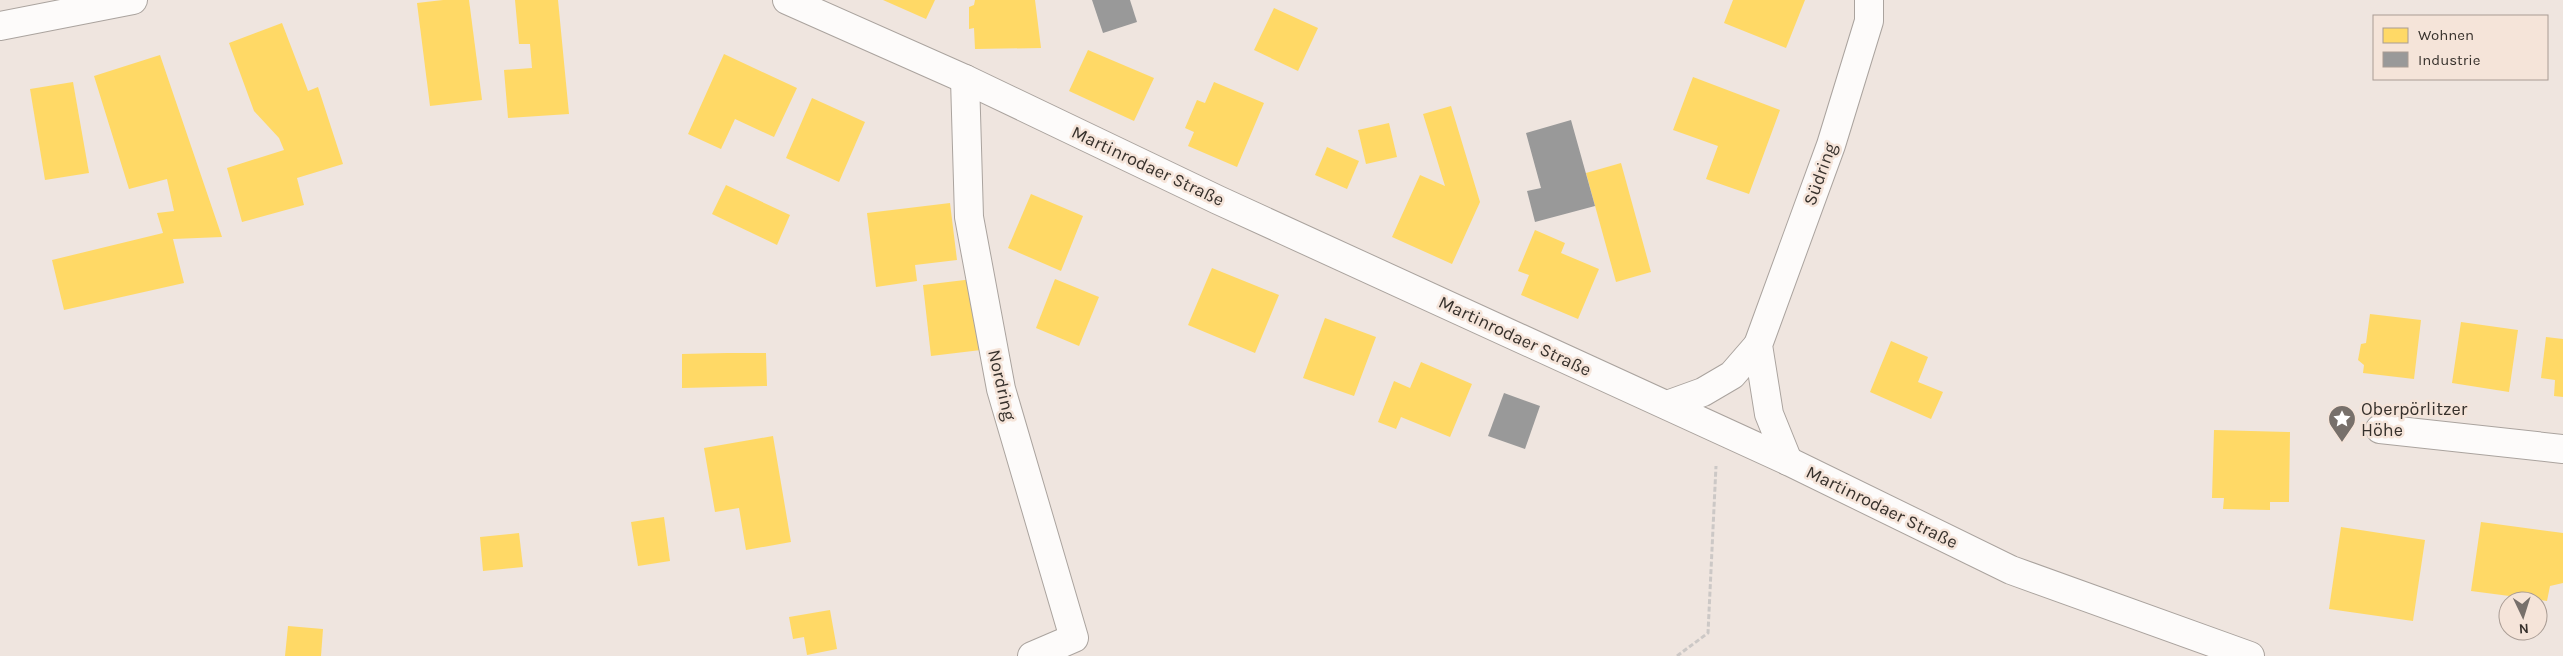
<svg xmlns="http://www.w3.org/2000/svg" width="2563" height="656" viewBox="0 0 2563 656" font-family="Karla,sans-serif">
	<style>
		.homes { fill: #ffd966 }
		.industry { fill: #999 }
		.lines { fill: none; stroke-linecap: round; stroke-linejoin: round }
		.minor-casing { stroke: #aaa39e; stroke-width: 30 }
		.path { stroke: #ccc8c6; stroke-width: 3; stroke-dasharray: 5 2.5; stroke-linecap: butt }
		.minor { stroke: #fdfbfa; stroke-width: 28 }
		.labels { text-anchor: middle; stroke-width: 5; stroke-linejoin: round; paint-order: stroke }
		.street-label { font-size: 18px; fill: #37312c; stroke: #f5e4d9 }
		.poi-label { font-size: 18px; fill: #37312c; stroke: #f5e4d9; text-anchor: start }
	</style>
	<rect width="100%" height="100%" fill="#efe5df"/>
	<g class="homes">
		<polygon points="443,0 469,0 482,100 430,106 417,3"/>
		<polygon points="515,0 558,0 569,114 508,118 504,70 532,68 530,44 519,44"/>
		<polygon points="883,0 935,0 926,19"/>
		<polygon points="975,0 1035,0 1041,48 975,49 974,28 969,29 969,7 974,5"/>
		<polygon points="1733,0 1805,0 1786,48 1724,23"/>
		<polygon points="1274,8 1318,28 1298,71 1254,50"/>
		<polygon points="282,23 308,91 318,87 343,164 297,178 304,205 242,222 227,168 284,150 279,138 254,111 229,43"/>
		<polygon points="1088,50 1154,78 1134,121 1069,91"/>
		<polygon points="724,54 797,88 774,137 735,119 721,149 688,134"/>
		<polygon points="160,55 222,237 173,239 184,283 64,310 52,260 163,233 157,213 174,211 167,179 129,189 94,76"/>
		<polygon points="1693,77 1780,110 1749,194 1706,179 1718,146 1673,130"/>
		<polygon points="73,82 89,173 45,180 30,89"/>
		<polygon points="1214,82 1264,103 1237,167 1188,146 1194,132 1185,128 1197,100 1205,103"/>
		<polygon points="812,98 865,122 839,182 786,158"/>
		<polygon points="1451,106 1480,202 1452,264 1392,237 1420,175 1445,186 1423,114"/>
		<polygon points="1389,123 1397,157 1366,164 1358,130"/>
		<polygon points="1327,147 1359,161 1347,189 1315,175"/>
		<polygon points="1621,163 1651,272 1616,282 1586,173"/>
		<polygon points="726,185 790,215 777,245 712,214"/>
		<polygon points="1031,194 1083,216 1061,271 1008,248"/>
		<polygon points="950,203 957,260 915,265 917,281 876,287 867,213"/>
		<polygon points="1535,230 1565,243 1561,253 1599,269 1578,319 1521,295 1529,275 1518,271"/>
		<polygon points="1212,268 1279,295 1255,353 1188,325"/>
		<polygon points="973,279 981,350 931,356 923,285"/>
		<polygon points="1055,279 1099,297 1079,346 1036,328"/>
		<polygon points="2370,314 2421,320 2414,379 2363,373 2364,365 2358,360 2361,344 2366,343"/>
		<polygon points="1325,318 1376,337 1354,396 1303,378"/>
		<polygon points="2461,322 2518,330 2509,392 2452,383"/>
		<polygon points="2546,337 2563,339 2563,397 2554,396 2555,380 2541,378"/>
		<polygon points="1891,341 1928,357 1918,382 1943,392 1931,419 1870,392"/>
		<polygon points="727,353 766,353 767,386 682,388 682,354"/>
		<polygon points="1421,362 1472,384 1450,437 1401,417 1396,429 1378,422 1394,381 1410,388"/>
		<polygon points="2214,430 2290,432 2289,502 2270,502 2270,510 2223,509 2224,498 2212,498"/>
		<polygon points="773,436 791,542 746,550 739,508 715,512 704,448"/>
		<polygon points="664,517 670,561 638,566 631,522"/>
		<polygon points="2481,522 2563,533 2563,583 2550,586 2547,601 2471,591"/>
		<polygon points="2341,527 2425,540 2413,621 2329,609"/>
		<polygon points="519,533 523,567 483,571 480,537"/>
		<polygon points="830,610 837,649 807,655 804,637 793,639 789,617"/>
		<polygon points="288,626 323,629 321,656 285,656"/>
	</g>
	<g class="industry">
		<polygon points="1092,0 1130,0 1137,22 1103,33"/>
		<polygon points="1571,120 1595,206 1535,222 1527,191 1541,188 1526,133"/>
		<polygon points="1504,393 1540,406 1525,449 1488,436"/>
	</g>
	<g class="lines">
		<defs>
			<g id="minor">
				<polyline points="787,0 965,79 1218,200 1788,461 2011,570 2250,656"/>
				<polyline points="0,26 133,0"/>
				<polyline points="965,79 969,217 1001,389 1074,638 1032,656"/>
				<polyline points="1667,405 1703,392 1732,375 1758,345"/>
				<polyline points="2380,429 2563,449"/>
				<polyline points="1788,461 1769,414 1758,345 1831,145 1869,21 1869,0"/>
			</g>
		</defs>
		<use href="#minor" class="minor-casing"/>
		<polyline class="path" points="1677,656 1708,633 1716,466"/>
		<use href="#minor" class="minor"/>
	</g>
	<defs>
		<symbol id="sight-pin" viewBox="-11 -11 22 30"><path d="M0 17L-7.5 6A9.5 9.5 0 1 1 7.5 6Z" fill="#77706b" stroke="#f5e4d9"/><path d="M0-6L1.8-2.2L6-1.7L2.9 1.2L3.7 5.4L0 3.3L-3.7 5.4L-2.9 1.2L-6-1.7L-1.8-2.2Z" fill="#fff"/></symbol>
	</defs>
	<g fill-rule="evenodd">
		<use href="#sight-pin" x="2326" y="403" width="32" height="43"/>
	</g>
	<g class="labels">
		<g class="street-label">
			<text transform="translate(1148 166) rotate(25)" y="6">Martinrodaer Straße</text>
			<text transform="translate(1820 174) rotate(-70)" y="6">Südring</text>
			<text transform="translate(1515 336) rotate(25)" y="6">Martinrodaer Straße</text>
			<text transform="translate(1002 385) rotate(77)" y="6">Nordring</text>
			<text transform="translate(1882 507) rotate(26)" y="6">Martinrodaer Straße</text>
		</g>
		<g class="poi-label">
			<text x="2361" y="415">Oberpörlitzer<tspan x="2361" dy="21">Höhe</tspan></text>
		</g>
	</g>
	<rect x="2373" y="15" width="175" height="65" fill="#f5e4d9" stroke="#a99c94"/>
	<rect x="2383" y="28" width="25" height="15" fill="#ffd966" stroke="#a99c94"/>
	<text x="2418" y="40" font-size="15" fill="#37312c">Wohnen</text>
	<rect x="2383" y="52" width="25" height="15" fill="#999999" stroke="#a99c94"/>
	<text x="2418" y="65" font-size="15" fill="#37312c">Industrie</text>
	<g transform="translate(2523 616) rotate(176)"><circle r="24" fill="#f5e4d9" stroke="#a99c94"/>
	<path d="M0-4L9 19L0 12L-9 19Z" fill="#77706b"/>
	<text y="-8" font-size="14" font-weight="bold" text-anchor="middle" fill="#37312c">N</text>
	</g>
</svg>
